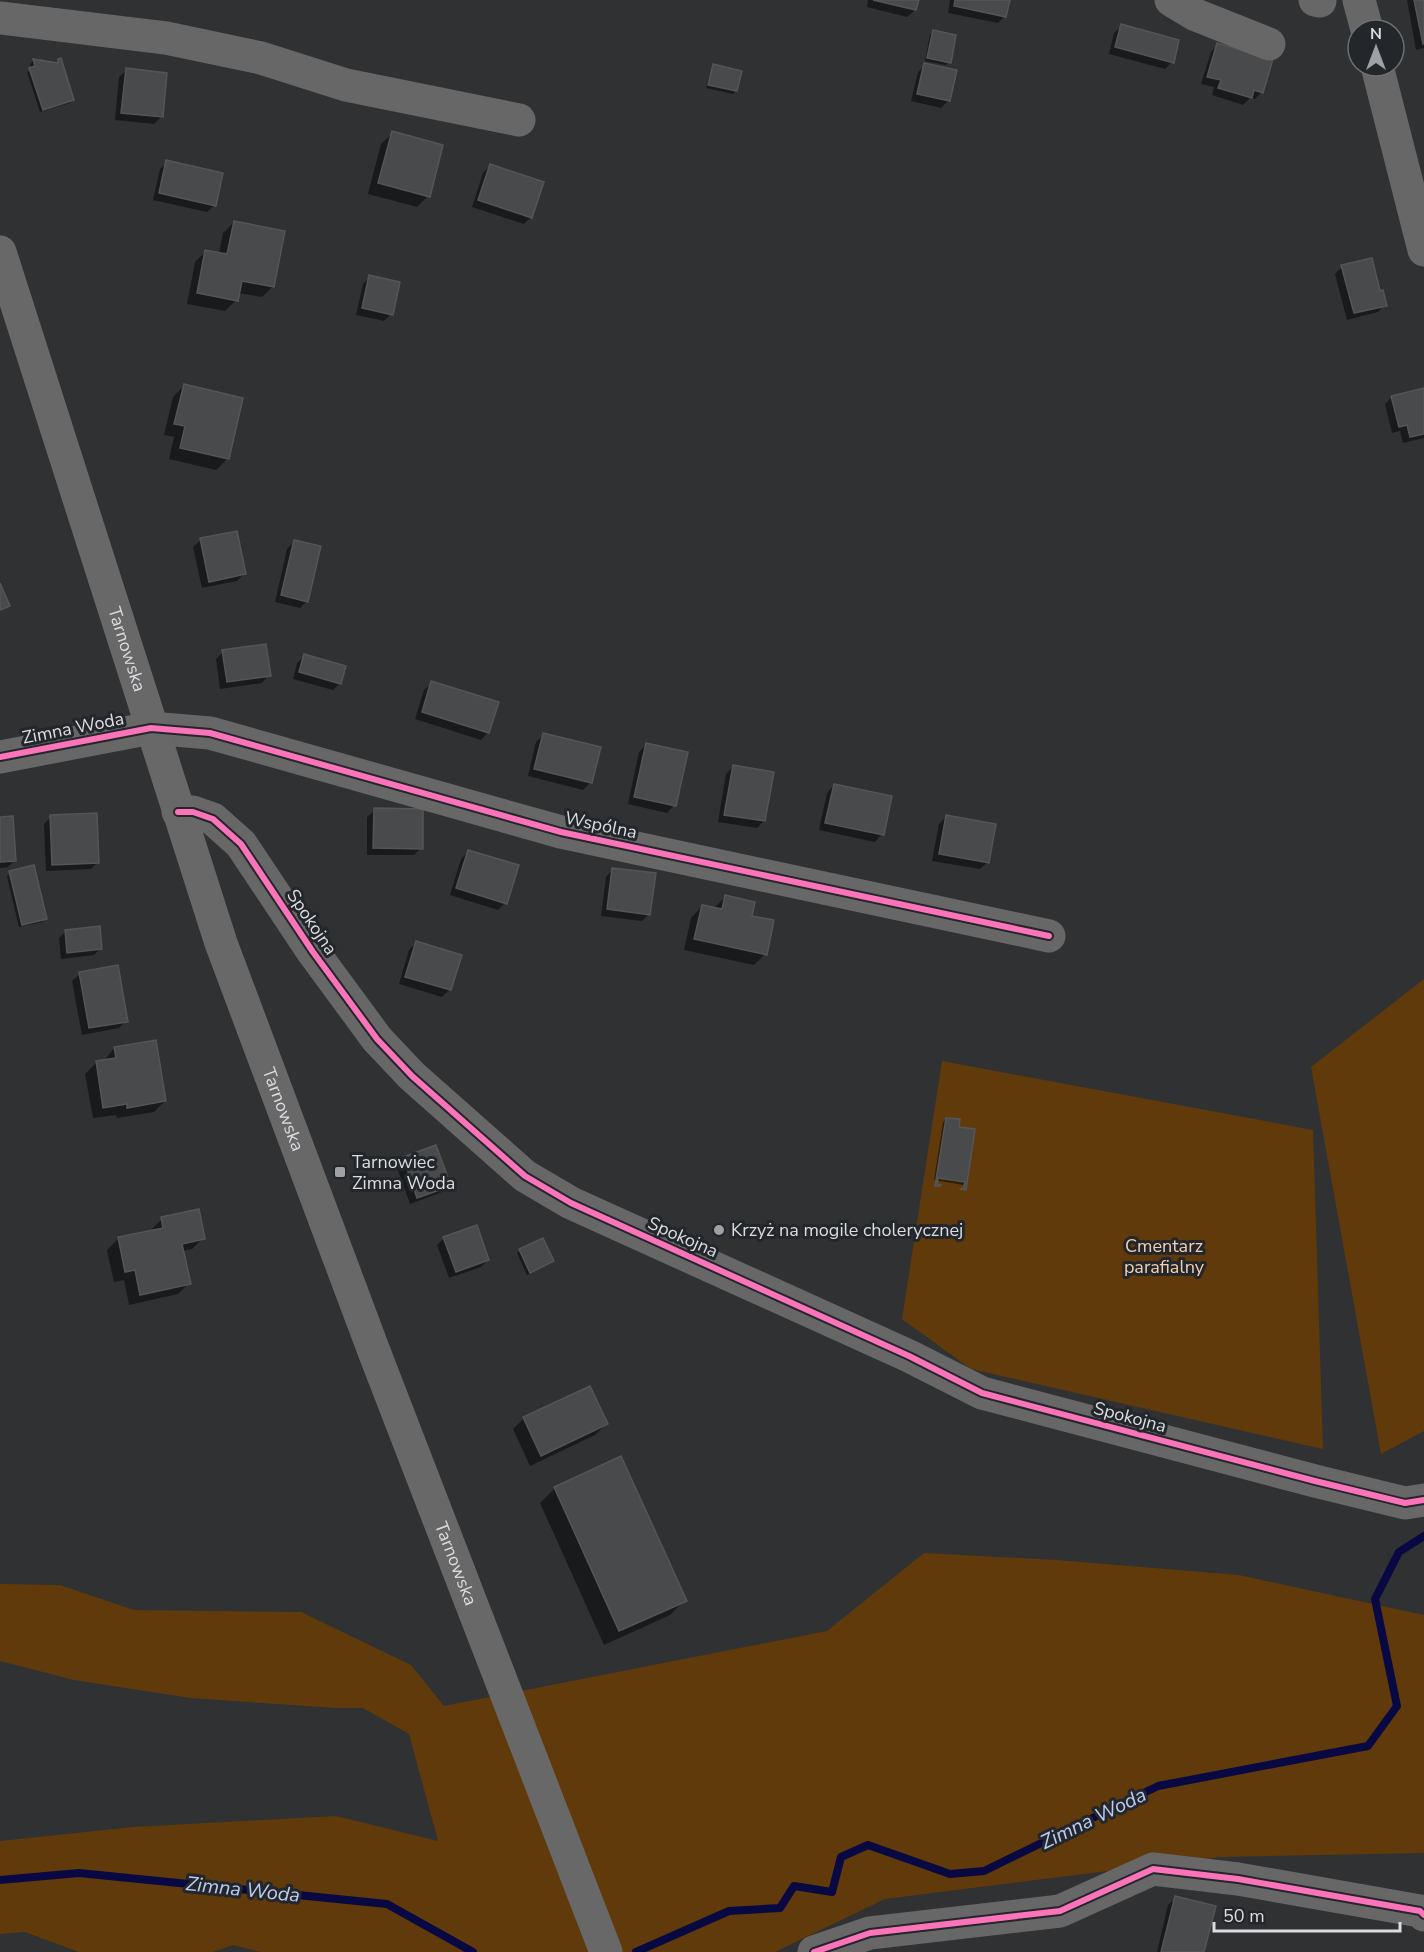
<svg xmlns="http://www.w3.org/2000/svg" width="1424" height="1952" viewBox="0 0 1424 1952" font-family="'Nunito Sans',sans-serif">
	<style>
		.green { fill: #603a0b }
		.shadow { fill: #0007 }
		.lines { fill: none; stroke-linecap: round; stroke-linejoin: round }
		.stream { stroke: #080943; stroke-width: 8 }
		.building { fill: #484a4c; stroke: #545557; stroke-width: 1.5 }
		.minor { stroke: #686768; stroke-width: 33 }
		.major { stroke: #696869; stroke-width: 33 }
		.cycleway-casing { stroke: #23262b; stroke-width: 10 }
		.cycleway { stroke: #fb73b8; stroke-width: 6 }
		.poi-dot { fill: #9fa1a4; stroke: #23262b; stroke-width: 2 }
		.labels { text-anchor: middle; stroke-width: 6; stroke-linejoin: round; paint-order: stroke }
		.street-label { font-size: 18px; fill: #dbdde1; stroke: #23262b }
		.poi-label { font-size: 18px; fill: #dbdde1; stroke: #23262b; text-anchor: start }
		.park-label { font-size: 18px; fill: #f3cfb1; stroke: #23262b }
		.water-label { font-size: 20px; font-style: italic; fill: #bccbf2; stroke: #23262b }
	</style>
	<rect width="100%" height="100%" fill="#2f3133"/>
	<g class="green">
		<polygon points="1424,979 1424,1431 1381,1454 1311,1067"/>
		<polygon points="942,1061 1313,1130 1323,1449 971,1369 902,1319"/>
		<polygon points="924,1553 1057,1560 1239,1575 1424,1615 1424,1853 1220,1857 885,1899 775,1952 261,1952 233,1945 213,1952 79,1952 25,1932 0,1934 0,1841 133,1827 336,1816 438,1841 409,1734 363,1708 336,1708 190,1698 74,1680 0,1661 0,1584 60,1585 134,1610 301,1612 411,1665 444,1706 827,1631"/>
	</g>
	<g class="shadow">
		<polygon points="868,0 917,0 915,10 907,17 867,7"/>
		<polygon points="950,0 1008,0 1005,16 998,23 948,13"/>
		<polygon points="1407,0 1424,0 1424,48 1416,50"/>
		<polygon points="1122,26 1172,62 1165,69 1109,54 1114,33"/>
		<polygon points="933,32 949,62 946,65 925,61 930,35"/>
		<polygon points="1218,44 1262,92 1255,99 1250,98 1243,105 1212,95 1214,87 1201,84 1211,52"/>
		<polygon points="59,60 73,100 70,103 40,112 27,72 32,69 30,64 33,61 56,64"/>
		<polygon points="925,65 949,100 941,108 911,101 918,72"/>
		<polygon points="714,66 736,90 733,94 706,88 711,69"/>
		<polygon points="127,70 161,117 154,124 115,120 119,77"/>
		<polygon points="393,133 428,196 417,207 368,194 381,144"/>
		<polygon points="167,162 215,205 207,212 153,200 160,169"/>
		<polygon points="490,166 531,217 524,224 472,207 483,173"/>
		<polygon points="234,222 273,286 262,297 238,293 236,300 225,311 187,304 195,262 206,251 219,254 223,233"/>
		<polygon points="1342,267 1379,293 1385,305 1378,312 1347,320 1335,274"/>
		<polygon points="370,277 391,314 384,321 356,315 363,284"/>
		<polygon points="184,386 241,400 227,459 216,470 169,459 174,437 164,435 173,397"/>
		<polygon points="1424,393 1424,438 1403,443 1400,431 1392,433 1385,404 1392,397"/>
		<polygon points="201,540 244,574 237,581 202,588 193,547"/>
		<polygon points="294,542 307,601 300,608 275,602 287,549"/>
		<polygon points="223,652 269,675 262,683 220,689 216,659"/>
		<polygon points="305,656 340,683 333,690 293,679 297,663"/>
		<polygon points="432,683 488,732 481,740 415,719 424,690"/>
		<polygon points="544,734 590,783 583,790 528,776 536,742"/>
		<polygon points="646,745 674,805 667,813 628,804 639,752"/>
		<polygon points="733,767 764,821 757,828 718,822 726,774"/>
		<polygon points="834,785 882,834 875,842 819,830 827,793"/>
		<polygon points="375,810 421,848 414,855 367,855 367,817"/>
		<polygon points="51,817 98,862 91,869 46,871 44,824"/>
		<polygon points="946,817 988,862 980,869 932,861 939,824"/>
		<polygon points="0,819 15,860 8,867 0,868"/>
		<polygon points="468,852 505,903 498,910 450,895 461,859"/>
		<polygon points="613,869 649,914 642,921 601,916 606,877"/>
		<polygon points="10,873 45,919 42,922 19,927 7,876"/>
		<polygon points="725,897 750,917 765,954 754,965 684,950 691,918 702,906 714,908"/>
		<polygon points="66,931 101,948 94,955 61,959 59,938"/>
		<polygon points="416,943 450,989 442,997 399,984 409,950"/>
		<polygon points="80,974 126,1021 119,1028 82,1035 72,981"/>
		<polygon points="114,1048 165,1101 154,1112 117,1118 116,1115 93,1118 85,1074 96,1063 104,1061"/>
		<polygon points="946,1119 966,1181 963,1185 934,1180 943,1122"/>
		<polygon points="403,1158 449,1185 442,1192 410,1204 396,1165"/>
		<polygon points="162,1219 203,1238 192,1249 183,1251 189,1283 178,1294 129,1305 124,1280 114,1282 107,1250 118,1239 151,1232 151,1230"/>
		<polygon points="444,1238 488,1260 481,1267 449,1278 437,1245"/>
		<polygon points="520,1250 552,1261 527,1275 517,1253"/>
		<polygon points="524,1418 606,1424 595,1435 530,1466 513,1429"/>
		<polygon points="620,1458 685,1600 670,1615 604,1645 540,1503 555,1488"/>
		<polygon points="1176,1898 1202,1952 1157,1952 1168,1905"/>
	</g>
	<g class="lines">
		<g class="stream">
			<polyline points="0,1880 79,1873 387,1904 473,1952"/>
			<polyline points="636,1952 729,1911 780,1908 794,1886 832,1892 841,1857 868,1845 950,1874 984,1871 1158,1786 1368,1746 1397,1706 1375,1599 1399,1552 1424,1536"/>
		</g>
	</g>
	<g class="building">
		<polygon points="873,0 919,0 916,10"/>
		<polygon points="955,0 1010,0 1006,17 954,6"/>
		<polygon points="1414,0 1424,0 1424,43 1423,44"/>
		<polygon points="1121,24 1179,40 1174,63 1115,47"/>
		<polygon points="933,30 956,35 951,63 927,58"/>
		<polygon points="1217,43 1273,59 1263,93 1254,90 1252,98 1218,88 1221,80 1207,77"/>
		<polygon points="61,58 74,100 43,110 29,68 35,66 33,59 58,63 58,59"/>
		<polygon points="924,63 957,70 950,101 917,94"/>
		<polygon points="713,64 742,71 737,91 708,85"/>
		<polygon points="126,68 167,73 163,117 121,113"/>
		<polygon points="392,131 443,145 430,197 378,183"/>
		<polygon points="166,160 223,173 216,206 159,193"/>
		<polygon points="490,164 544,182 532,218 478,200"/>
		<polygon points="234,221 285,231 274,287 242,281 238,301 197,293 205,250 227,254"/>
		<polygon points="1372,258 1380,291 1383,290 1387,306 1354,313 1341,265"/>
		<polygon points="369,275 400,282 393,315 362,308"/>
		<polygon points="184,384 243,398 229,459 180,448 185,426 174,424"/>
		<polygon points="1424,388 1424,434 1410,437 1407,425 1399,427 1391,396"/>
		<polygon points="237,531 246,574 209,582 200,538"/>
		<polygon points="294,540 321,546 308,602 281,595"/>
		<polygon points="0,583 10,606 0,610"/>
		<polygon points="266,644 271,676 227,682 222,650"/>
		<polygon points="304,654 346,666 341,684 299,672"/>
		<polygon points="431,681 499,702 489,733 422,712"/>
		<polygon points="543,733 601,747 592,783 534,769"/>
		<polygon points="646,743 688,752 676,806 634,797"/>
		<polygon points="733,765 774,772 765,821 724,815"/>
		<polygon points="834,784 892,796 884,835 825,823"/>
		<polygon points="374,808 423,809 423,849 373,848"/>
		<polygon points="97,813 99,863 52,865 50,815"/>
		<polygon points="946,815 996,824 989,863 939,854"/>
		<polygon points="13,816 16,861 0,862 0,817"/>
		<polygon points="468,850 519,865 507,904 456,888"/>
		<polygon points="34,865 47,919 22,925 9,871"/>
		<polygon points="612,868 656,873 650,915 607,909"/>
		<polygon points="725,895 755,902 752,916 774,920 767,955 694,939 702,905 722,909"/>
		<polygon points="100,926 102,949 67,953 65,930"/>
		<polygon points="416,941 462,955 451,990 405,977"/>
		<polygon points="118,965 128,1022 89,1028 79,972"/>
		<polygon points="156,1040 166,1101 127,1108 127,1104 103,1108 96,1061 116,1058 114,1047"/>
		<polygon points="946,1118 960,1119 959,1127 975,1129 966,1190 960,1189 964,1188 965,1182 938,1178 937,1184 941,1185 940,1186 935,1186"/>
		<polygon points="436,1145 451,1186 417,1198 403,1157"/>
		<polygon points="199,1209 205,1239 182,1244 191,1284 140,1295 135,1270 125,1272 118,1237 163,1228 161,1217"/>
		<polygon points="477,1225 489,1260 456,1272 443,1237"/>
		<polygon points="543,1238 554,1261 530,1273 519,1249"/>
		<polygon points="590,1386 608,1424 541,1456 523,1417"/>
		<polygon points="621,1456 687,1601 619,1631 554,1487"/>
		<polygon points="1175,1896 1216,1906 1204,1952 1161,1952"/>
	</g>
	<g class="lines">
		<g class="minor">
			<polyline points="1171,0 1196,15 1269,44"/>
			<polyline points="1315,0 1320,1"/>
			<polyline points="1359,0 1367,30"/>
			<polyline points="0,18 166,38 261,58 346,85 519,120"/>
			<polyline points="1377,66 1424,250"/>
			<polyline points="0,757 151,728 210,733 561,832 1049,936"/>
			<polyline points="178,812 193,812 213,819 241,844 313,952 377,1039 412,1076 525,1176 571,1203 909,1356 982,1393 1315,1481 1405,1503 1424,1500"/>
			<polyline points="814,1952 870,1933 1060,1911 1153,1869 1238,1879 1420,1911 1424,1915"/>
		</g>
		<path class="major" id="s1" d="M0,252L221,943L375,1354L606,1952"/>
		<defs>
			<g id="cycleway">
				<polyline points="0,757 151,728 210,733 561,832 1049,936"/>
				<polyline points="178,812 193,812 213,819 241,844 313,952 377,1039 412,1076 525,1176 571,1203 909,1356 982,1393 1315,1481 1405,1503 1424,1500"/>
				<polyline points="814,1952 870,1933 1060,1911 1153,1869 1238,1879 1420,1911 1424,1915"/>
			</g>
		</defs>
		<use href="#cycleway" class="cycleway-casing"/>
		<use href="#cycleway" class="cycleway"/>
	</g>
	<g class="poi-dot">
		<rect x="334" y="1166" width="12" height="12" rx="3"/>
		<circle cx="719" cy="1230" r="6"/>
	</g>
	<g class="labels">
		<g class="street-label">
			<text dy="6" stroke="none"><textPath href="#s1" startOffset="417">Tarnowska</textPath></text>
			<text transform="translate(73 728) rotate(-11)" y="6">Zimna Woda</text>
			<text transform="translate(601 825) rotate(12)" y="6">Wspólna</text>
			<text transform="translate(312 922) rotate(56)" y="6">Spokojna</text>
			<text dy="6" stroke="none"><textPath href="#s1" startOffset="903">Tarnowska</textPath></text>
			<text transform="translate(683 1237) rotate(24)" y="6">Spokojna</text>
			<text transform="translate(1130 1417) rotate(15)" y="6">Spokojna</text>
			<text dy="6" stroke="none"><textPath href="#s1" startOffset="1389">Tarnowska</textPath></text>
		</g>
		<g class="poi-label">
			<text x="352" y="1168">Tarnowiec<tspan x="352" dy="21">Zimna Woda</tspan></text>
			<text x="731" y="1236">Krzyż na mogile cholerycznej</text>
		</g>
		<g class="park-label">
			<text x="1164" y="1252">Cmentarz<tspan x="1164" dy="21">parafialny</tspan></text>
		</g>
		<g class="water-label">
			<text transform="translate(1093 1818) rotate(-26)" y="7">Zimna Woda</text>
			<text transform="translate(243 1889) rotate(6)" y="7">Zimna Woda</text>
		</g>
	</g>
	<g transform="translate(1376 48)"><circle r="28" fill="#23262b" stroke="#6d6f74" stroke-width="1.5"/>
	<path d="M0-4.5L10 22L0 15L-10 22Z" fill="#9fa1a4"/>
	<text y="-9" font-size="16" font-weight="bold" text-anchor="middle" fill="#dbdde1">N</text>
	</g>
	<path d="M1214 1922v9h186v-9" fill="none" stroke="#dbdde1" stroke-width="3"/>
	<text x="1223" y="1922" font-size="18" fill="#dbdde1" stroke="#23262b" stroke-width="4.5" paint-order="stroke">50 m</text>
</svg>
